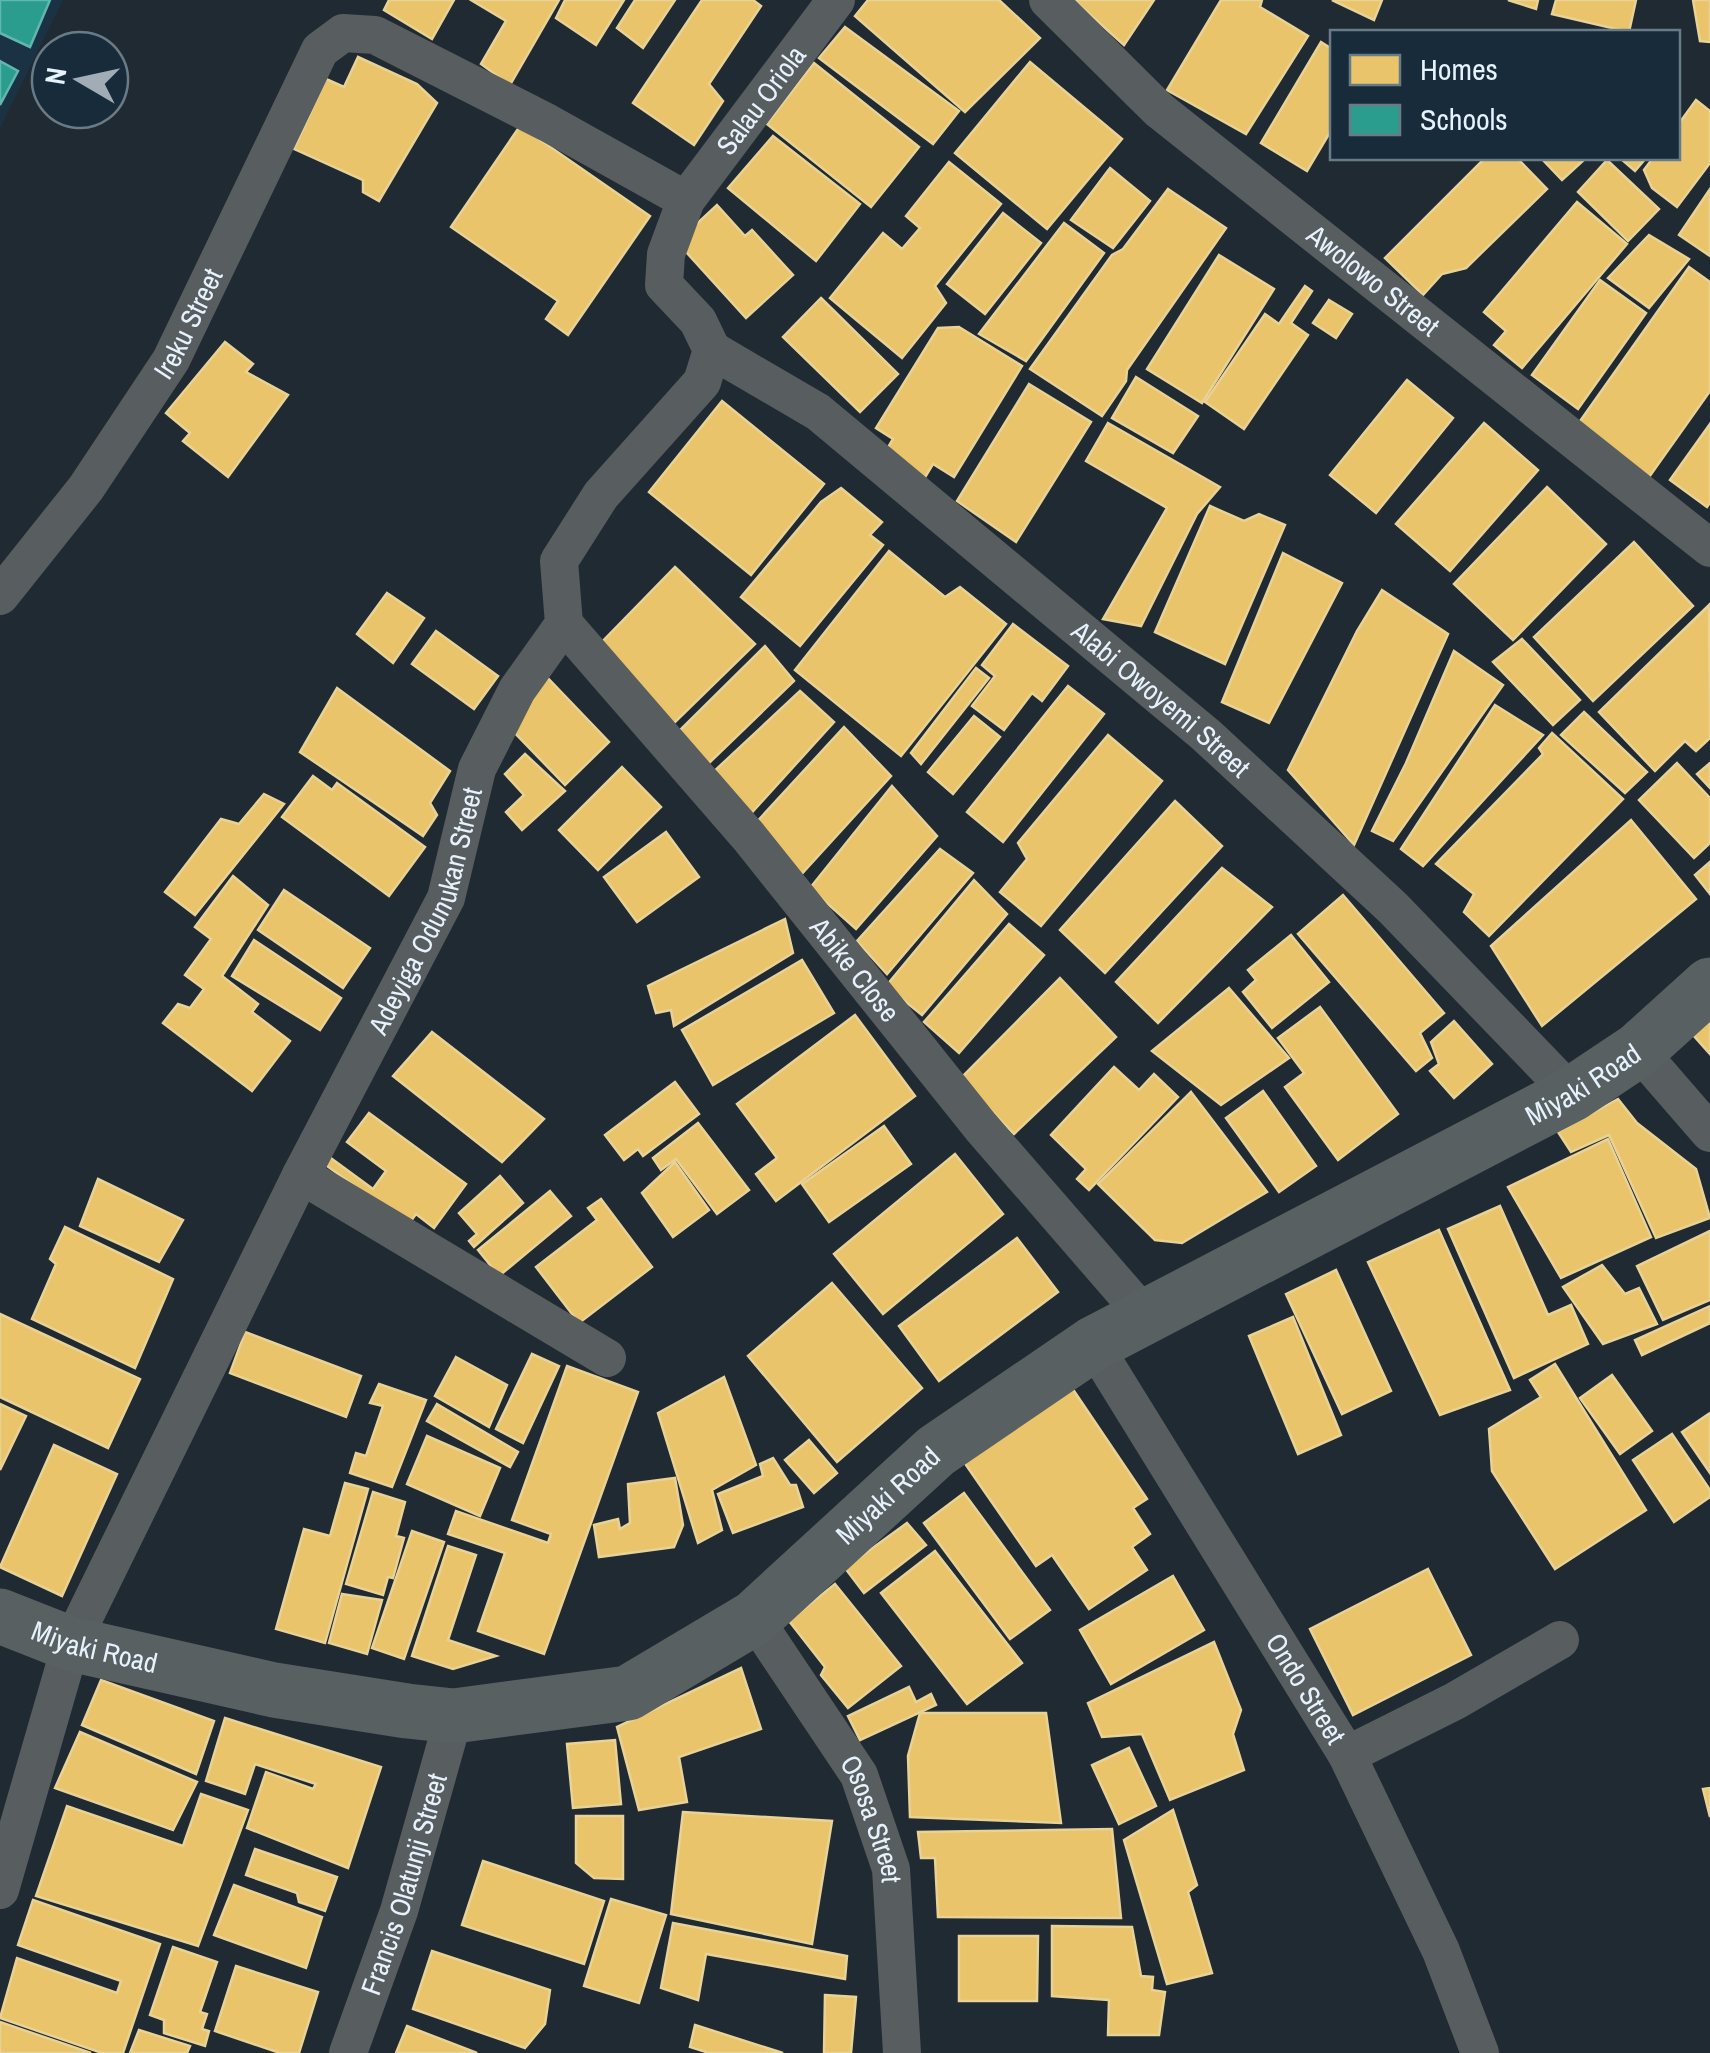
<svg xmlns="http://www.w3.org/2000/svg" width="1710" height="2053" viewBox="0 0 1710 2053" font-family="'Archivo Narrow',sans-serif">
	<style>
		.built { fill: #1b3244 }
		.homes { fill: #e9c46a; stroke: #e8d296; stroke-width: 2.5 }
		.schools { fill: #2a9d8f; stroke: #62b6b0; stroke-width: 2.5 }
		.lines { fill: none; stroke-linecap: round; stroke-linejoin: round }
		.street { stroke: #585d5f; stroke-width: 38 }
		.secondary { stroke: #586062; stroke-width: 55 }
		.labels { text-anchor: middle; stroke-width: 10; stroke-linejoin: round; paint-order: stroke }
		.street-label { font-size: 28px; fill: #e6f2fd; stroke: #182b3a }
	</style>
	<rect width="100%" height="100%" fill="#202a32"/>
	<polygon class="built" points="0,0 63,0 0,128"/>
	<g class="homes">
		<polygon points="454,0 432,39 384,10 389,0"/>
		<polygon points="471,0 559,0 510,85 481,64 506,21"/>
		<polygon points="565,0 624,0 596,45 556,18"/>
		<polygon points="635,0 675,0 643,48 617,28"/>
		<polygon points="702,0 753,0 761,6 709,84 723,101 694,145 633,103"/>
		<polygon points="868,0 999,0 1040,38 965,112 855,16"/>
		<polygon points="1074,0 1154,0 1124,45"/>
		<polygon points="1221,0 1262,0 1260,7 1308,36 1246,134 1167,90"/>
		<polygon points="1332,0 1382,0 1374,20"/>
		<polygon points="1508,0 1538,0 1536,9"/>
		<polygon points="1556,0 1636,0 1629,32 1552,14"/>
		<polygon points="1693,0 1710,0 1710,42 1700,41"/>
		<polygon points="845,27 959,111 933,144 819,58"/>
		<polygon points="1321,42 1332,49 1332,129 1307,171 1261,143"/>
		<polygon points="358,57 417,84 437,103 379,201 363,192 363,180 294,149 326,79 344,87"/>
		<polygon points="1030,62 1122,139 1047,229 955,153"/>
		<polygon points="814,63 919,147 871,207 767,124"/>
		<polygon points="1696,100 1710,111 1710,163 1677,207 1652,188 1644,170 1653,158 1678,158 1678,125"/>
		<polygon points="520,126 650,216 568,335 546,319 558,301 451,227"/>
		<polygon points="773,136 860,204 816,261 728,188"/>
		<polygon points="1485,158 1517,158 1547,189 1466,268 1442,274 1423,295 1385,258"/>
		<polygon points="1541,158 1586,158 1562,180"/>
		<polygon points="1620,158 1646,158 1635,171"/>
		<polygon points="1607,160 1659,209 1628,241 1578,192"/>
		<polygon points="949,162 1001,204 935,286 946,303 902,358 830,298 883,233 902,249 920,228 906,216"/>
		<polygon points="1110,168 1150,201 1113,248 1071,220"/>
		<polygon points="1168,189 1226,228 1127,370 1126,381 1102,416 1030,369 1112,255 1123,249"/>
		<polygon points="1710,189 1710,256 1679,235"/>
		<polygon points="1577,202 1627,244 1522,368 1494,345 1506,331 1484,312"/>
		<polygon points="717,205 745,236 752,230 793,275 746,318 677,242"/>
		<polygon points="1003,213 1041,243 985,314 947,284"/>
		<polygon points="1064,223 1104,253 1026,361 979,334"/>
		<polygon points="1649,235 1689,259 1649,308 1608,278"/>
		<polygon points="1219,255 1274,289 1202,403 1147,369"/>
		<polygon points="1689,267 1710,282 1710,391 1647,480 1578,424"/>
		<polygon points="1600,280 1646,313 1578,409 1532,375"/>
		<polygon points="1305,286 1312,291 1291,323 1308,335 1244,429 1205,402 1265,314 1279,324"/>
		<polygon points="821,298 898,374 860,412 783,337"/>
		<polygon points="1329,300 1352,314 1336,338 1313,323"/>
		<polygon points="959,327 1022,366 954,477 933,464 924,479 884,454 893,439 876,428 938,328"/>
		<polygon points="225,342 253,364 246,372 288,395 228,477 183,441 190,433 166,413"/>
		<polygon points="1136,377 1198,416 1173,453 1112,418"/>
		<polygon points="1407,380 1453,418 1376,513 1330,475"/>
		<polygon points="1029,384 1091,422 1016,542 957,501"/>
		<polygon points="722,401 824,484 751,575 649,492"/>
		<polygon points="1108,423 1220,487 1197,514 1141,626 1103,619 1167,508 1086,461"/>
		<polygon points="1484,423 1538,470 1450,571 1396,524"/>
		<polygon points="1710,424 1710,503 1707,507 1670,480"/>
		<polygon points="1547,487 1606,544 1513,640 1454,584"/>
		<polygon points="841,488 882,522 870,535 883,545 800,646 741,597 821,502"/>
		<polygon points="1210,506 1244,521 1259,514 1285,525 1225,664 1155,632"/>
		<polygon points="1634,542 1693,606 1593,701 1534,637"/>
		<polygon points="889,551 945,597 960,587 1006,624 901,756 795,670"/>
		<polygon points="1283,553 1342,583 1269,723 1222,702"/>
		<polygon points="675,567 755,644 670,727 596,648"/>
		<polygon points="1382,590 1448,634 1354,845 1288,770 1357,631"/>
		<polygon points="387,593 424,618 393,663 357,634"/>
		<polygon points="1709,605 1710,738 1696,751 1685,741 1655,771 1599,712"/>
		<polygon points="1013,624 1068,666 1042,701 1032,693 1004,730 972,706 995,676 982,665"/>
		<polygon points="436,631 498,676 474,709 412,664"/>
		<polygon points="1522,639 1580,700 1553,725 1493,662"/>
		<polygon points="765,646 794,681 708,764 679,731"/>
		<polygon points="1454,651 1503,685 1393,841 1372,831 1406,763"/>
		<polygon points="976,668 989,678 921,764 911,753"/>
		<polygon points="544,674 609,742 565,785 511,729"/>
		<polygon points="1068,686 1104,714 1003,842 967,812"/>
		<polygon points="337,688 450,771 430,803 437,815 423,836 300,752"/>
		<polygon points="800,691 834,722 747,818 709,776"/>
		<polygon points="1495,705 1543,735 1423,866 1401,849"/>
		<polygon points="1584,712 1647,772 1625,793 1561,735"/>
		<polygon points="974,716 1000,737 953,794 928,772"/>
		<polygon points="844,727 891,776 799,877 753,826"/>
		<polygon points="1552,733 1623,799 1489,936 1464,912 1474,894 1436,864 1543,754 1539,748"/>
		<polygon points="1108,735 1162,781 1041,926 1000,892 1027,859 1018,843"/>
		<polygon points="525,754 565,791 522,830 506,812 524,795 505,774"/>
		<polygon points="1677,763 1710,798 1710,843 1694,858 1639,800"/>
		<polygon points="1710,763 1710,788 1697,774"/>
		<polygon points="622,767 661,807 598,870 559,830"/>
		<polygon points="313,776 332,790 337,783 425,847 389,896 282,817"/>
		<polygon points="892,786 937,836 856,929 810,888"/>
		<polygon points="264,794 284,804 195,915 165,892 221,819 239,824"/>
		<polygon points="1175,801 1222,846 1105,973 1060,930"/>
		<polygon points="1631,820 1696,899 1542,1026 1491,946"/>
		<polygon points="666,832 699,877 637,922 604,877"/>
		<polygon points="940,849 973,873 887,974 857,941"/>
		<polygon points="1710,862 1710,894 1695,875"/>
		<polygon points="1222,868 1272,907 1158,1023 1116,982"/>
		<polygon points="233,876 268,905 222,976 258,1004 252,1012 290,1041 252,1091 163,1023 178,1004 190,1008 204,989 185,975 211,939 195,927"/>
		<polygon points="974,880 1007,914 922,1015 886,986"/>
		<polygon points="284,890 370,948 343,988 258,930"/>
		<polygon points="1343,895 1444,1013 1420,1033 1432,1058 1416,1071 1298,934"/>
		<polygon points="785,919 793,953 674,1026 671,1010 656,1013 648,986"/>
		<polygon points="1009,924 1044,955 959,1053 924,1022"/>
		<polygon points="1291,935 1329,982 1272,1028 1243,992 1256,980 1248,970"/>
		<polygon points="254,940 341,998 320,1030 232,976"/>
		<polygon points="802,960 834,1013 713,1085 682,1030"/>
		<polygon points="1060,978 1116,1037 1014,1134 960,1079"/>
		<polygon points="1229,988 1289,1058 1221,1105 1152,1051"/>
		<polygon points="1710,1005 1710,1054 1686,1027"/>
		<polygon points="1320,1007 1398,1114 1338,1160 1285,1087 1304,1073 1278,1038"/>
		<polygon points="855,1015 915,1096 776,1201 756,1174 777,1158 737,1104"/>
		<polygon points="1454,1021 1492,1064 1454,1098 1430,1071 1439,1064 1431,1042"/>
		<polygon points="432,1032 544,1119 502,1162 393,1076"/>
		<polygon points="1114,1067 1139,1090 1154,1074 1178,1097 1089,1190 1077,1179 1086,1169 1051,1135"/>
		<polygon points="675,1082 699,1114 643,1156 638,1149 624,1160 605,1135"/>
		<polygon points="1263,1091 1316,1166 1279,1192 1226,1118"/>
		<polygon points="1191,1092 1267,1192 1182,1243 1155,1240 1098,1184"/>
		<polygon points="1618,1099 1637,1123 1696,1169 1710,1218 1656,1238 1609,1135 1571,1152 1558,1132"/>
		<polygon points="369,1113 466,1184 434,1228 416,1214 408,1225 323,1163 328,1156 373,1189 386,1171 347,1142"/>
		<polygon points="698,1123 749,1190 717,1214 676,1159 661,1170 653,1158"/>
		<polygon points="884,1126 911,1164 829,1222 802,1184"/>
		<polygon points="1608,1139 1651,1237 1561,1278 1508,1187"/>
		<polygon points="955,1154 1003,1214 883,1314 834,1254"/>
		<polygon points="675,1162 709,1210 673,1237 642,1193"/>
		<polygon points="500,1176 523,1203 474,1247 469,1241 477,1234 459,1213"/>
		<polygon points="98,1179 183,1220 159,1262 80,1226"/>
		<polygon points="550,1191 571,1216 499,1276 478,1250"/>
		<polygon points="601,1199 652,1267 579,1323 536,1267 597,1220 588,1208"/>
		<polygon points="1500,1206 1548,1315 1571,1305 1588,1344 1514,1378 1448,1229"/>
		<polygon points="65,1227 173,1279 135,1368 32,1319 56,1264 50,1259"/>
		<polygon points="1439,1230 1510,1390 1440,1415 1368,1262"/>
		<polygon points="1710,1231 1710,1300 1663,1320 1637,1266"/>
		<polygon points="1017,1238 1058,1292 939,1381 899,1326"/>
		<polygon points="1602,1265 1625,1294 1639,1288 1657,1324 1603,1344 1563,1287"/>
		<polygon points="1336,1270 1391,1391 1342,1414 1286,1294"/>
		<polygon points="832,1283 922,1388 837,1462 748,1356"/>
		<polygon points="1710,1306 1710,1323 1642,1355 1635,1340"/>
		<polygon points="0,1314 140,1379 108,1448 0,1397"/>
		<polygon points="1293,1317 1341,1435 1298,1454 1249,1336"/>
		<polygon points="245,1332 361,1376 346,1417 230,1373"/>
		<polygon points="532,1354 559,1366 523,1443 496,1429"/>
		<polygon points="456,1357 507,1385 489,1427 435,1396"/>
		<polygon points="1555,1364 1646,1510 1555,1569 1492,1471 1489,1429 1541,1397 1530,1380"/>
		<polygon points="567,1366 638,1392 544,1654 478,1631 505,1553 448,1534 456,1511 548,1543 551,1534 512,1520"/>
		<polygon points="1612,1375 1652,1431 1620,1454 1580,1398"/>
		<polygon points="724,1377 756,1465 712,1490 722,1530 698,1543 658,1413"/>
		<polygon points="379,1384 426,1400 392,1487 350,1473 356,1453 366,1456 383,1406 370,1403"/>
		<polygon points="1072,1388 1147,1499 1133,1508 1150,1534 1132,1547 1147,1570 1089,1609 1052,1555 1036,1566 964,1462"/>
		<polygon points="0,1404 26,1416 0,1470"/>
		<polygon points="437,1404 518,1452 510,1467 427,1421"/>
		<polygon points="1710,1413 1710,1473 1682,1432"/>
		<polygon points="1672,1434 1710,1490 1710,1497 1674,1522 1633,1460"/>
		<polygon points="427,1436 500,1468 480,1516 407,1484"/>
		<polygon points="809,1440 837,1473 814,1493 785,1460"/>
		<polygon points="54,1445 117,1474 62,1596 0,1567"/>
		<polygon points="773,1458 790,1485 796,1485 803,1507 733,1533 718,1494 763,1476 760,1464"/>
		<polygon points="675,1478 683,1525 674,1547 599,1557 594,1525 618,1519 620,1529 630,1523 628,1484"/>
		<polygon points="345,1483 368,1489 325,1643 276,1629 304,1529 330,1536"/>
		<polygon points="373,1492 405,1502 396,1536 404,1538 393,1578 388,1577 383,1595 346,1584"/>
		<polygon points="964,1493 1050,1610 1010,1639 924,1523"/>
		<polygon points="907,1523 926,1545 864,1593 845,1568"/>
		<polygon points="412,1531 444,1542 404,1659 372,1648"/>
		<polygon points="448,1546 476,1555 448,1640 496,1656 453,1669 412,1656"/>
		<polygon points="935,1551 1022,1663 967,1704 881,1593"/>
		<polygon points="1428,1569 1471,1655 1353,1715 1310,1629"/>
		<polygon points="1173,1576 1204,1630 1111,1684 1080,1630"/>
		<polygon points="835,1584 901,1666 848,1708 821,1675 825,1667 789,1621"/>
		<polygon points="342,1594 382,1600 367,1654 329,1643"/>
		<polygon points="1214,1642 1241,1710 1233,1734 1244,1770 1170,1800 1142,1734 1102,1737 1088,1703"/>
		<polygon points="741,1668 761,1729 679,1757 687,1802 639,1810 617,1727"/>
		<polygon points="101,1680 214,1721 196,1774 82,1725"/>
		<polygon points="909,1687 916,1702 931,1694 936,1705 860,1740 848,1716"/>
		<polygon points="920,1713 1046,1713 1061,1823 910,1817 908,1756"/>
		<polygon points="225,1718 381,1767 348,1868 247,1828 266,1772 313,1789 316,1784 255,1764 245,1794 206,1781"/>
		<polygon points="80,1732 197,1782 173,1830 55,1788"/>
		<polygon points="615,1740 621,1804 573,1808 567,1744"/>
		<polygon points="1129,1748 1156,1806 1119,1824 1092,1765"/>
		<polygon points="1710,1788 1710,1817 1703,1789"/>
		<polygon points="201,1794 248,1810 198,1946 36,1896 67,1806 183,1846"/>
		<polygon points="1173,1810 1197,1885 1188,1892 1212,1973 1167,1984 1124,1840"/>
		<polygon points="683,1812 832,1821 812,1944 671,1914"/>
		<polygon points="576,1816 623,1816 623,1879 594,1878 576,1863"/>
		<polygon points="1112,1829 1121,1918 938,1917 935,1858 921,1858 918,1832"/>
		<polygon points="255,1849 337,1877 325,1911 299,1902 297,1893 246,1875"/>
		<polygon points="483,1861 604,1901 584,1964 462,1925"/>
		<polygon points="234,1885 322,1917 306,1968 214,1935"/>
		<polygon points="611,1899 666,1915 639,2003 584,1986"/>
		<polygon points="33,1900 160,1944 123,2053 102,2053 0,2018 17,1958 117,1993 121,1981 18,1945"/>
		<polygon points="673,1923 847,1956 845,1979 706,1954 698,2000 661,1988"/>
		<polygon points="1052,1926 1132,1927 1141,1976 1153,1977 1152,1990 1165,1992 1159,2035 1108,2035 1109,2000 1052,1996"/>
		<polygon points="959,1936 1038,1936 1037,2001 959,2001"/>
		<polygon points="173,1947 217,1962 200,2012 207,2014 202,2029 209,2031 205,2046 164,2033 164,2020 150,2015"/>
		<polygon points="432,1951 550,1990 545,2024 525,2048 413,2009"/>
		<polygon points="236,1966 318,1992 299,2053 280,2053 215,2031"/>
		<polygon points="825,1995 856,1997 851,2053 824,2053"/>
		<polygon points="0,2022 91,2053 0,2053"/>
		<polygon points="695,2025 783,2053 709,2053 690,2047"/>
		<polygon points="407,2026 477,2053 396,2053"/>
		<polygon points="139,2030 190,2046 187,2053 130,2053"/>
	</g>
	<g class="schools">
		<polygon points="0,0 50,0 30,47 0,33"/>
		<polygon points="0,61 18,71 0,105"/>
	</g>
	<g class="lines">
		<g class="street">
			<path id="s1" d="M1048,0L1159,110L1710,548"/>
			<path id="s2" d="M712,350L818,412L1206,735L1393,908L1572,1094"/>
			<path id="s3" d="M0,596L86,488L171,360L320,50L343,33L375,35L548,123L686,200"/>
			<path id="s4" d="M564,624L749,837L981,1127L1145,1316"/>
			<polyline points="1638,1050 1710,1133"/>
			<polyline points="301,1175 607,1358"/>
			<path id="s5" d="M1093,1344L1347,1755L1441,1951L1480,2053"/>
			<path id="s6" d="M754,1618L859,1775L891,1869L902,2053"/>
			<polyline points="1347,1755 1455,1701 1560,1640"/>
			<path id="s7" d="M0,1890L71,1644L301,1175L446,898L477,769L517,690L564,624L559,561L601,495L702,382L712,350L698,321L664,285L666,254L686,200L836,0"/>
			<path id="s8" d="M348,2053L399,1911L454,1716"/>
		</g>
		<path class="secondary" id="s9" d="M0,1616L71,1644L274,1690L407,1711L454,1716L628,1693L754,1618L936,1451L1093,1344L1572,1094L1638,1050L1710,985"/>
	</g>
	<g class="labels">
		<g class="street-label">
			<text dy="10" stroke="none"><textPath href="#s7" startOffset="2015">Salau Oriola</textPath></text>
			<text dy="10" stroke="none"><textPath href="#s1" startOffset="430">Awolowo Street</textPath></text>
			<text dy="10" stroke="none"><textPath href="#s3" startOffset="332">Ireku Street</textPath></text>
			<text dy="10" stroke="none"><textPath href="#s2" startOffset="570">Alabi Owoyemi Street</textPath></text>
			<text dy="10" stroke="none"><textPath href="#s7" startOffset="1072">Adeyiga Odunukan Street</textPath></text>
			<text dy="10" stroke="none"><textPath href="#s4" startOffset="452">Abike Close</textPath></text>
			<text dy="10" stroke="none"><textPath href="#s9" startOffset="1780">Miyaki Road</textPath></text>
			<text dy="10" stroke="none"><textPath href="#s9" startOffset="970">Miyaki Road</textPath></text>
			<text dy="10" stroke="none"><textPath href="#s9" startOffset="100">Miyaki Road</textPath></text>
			<text dy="10" stroke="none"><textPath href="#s5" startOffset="405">Ondo Street</textPath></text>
			<text dy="10" stroke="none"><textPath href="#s6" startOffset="235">Ososa Street</textPath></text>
			<text dy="10" stroke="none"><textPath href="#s8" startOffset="178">Francis Olatunji Street</textPath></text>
		</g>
	</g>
	<rect x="1330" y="30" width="350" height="130" fill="#182b3a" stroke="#6a7b88" stroke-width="2.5"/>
	<rect x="1350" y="55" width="50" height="30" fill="#e9c46a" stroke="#6a7b88" stroke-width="2.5"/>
	<text x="1420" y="80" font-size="30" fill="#e6f2fd">Homes</text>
	<rect x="1350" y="105" width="50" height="30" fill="#2a9d8f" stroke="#6a7b88" stroke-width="2.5"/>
	<text x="1420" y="130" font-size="30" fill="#e6f2fd">Schools</text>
	<g transform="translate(80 80) rotate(279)"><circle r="48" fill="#182b3a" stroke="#6a7b88" stroke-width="2.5"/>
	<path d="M0-8L18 38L0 25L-18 38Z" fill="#a1acb6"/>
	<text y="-15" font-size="28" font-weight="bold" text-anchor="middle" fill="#e6f2fd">N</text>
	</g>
</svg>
